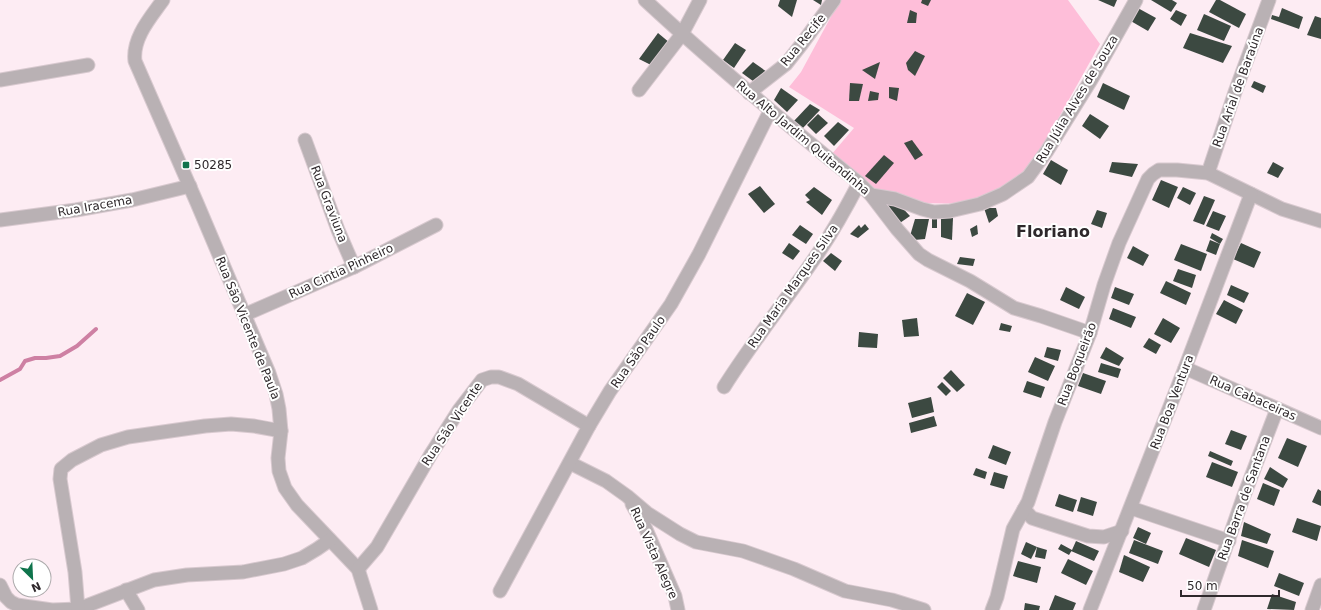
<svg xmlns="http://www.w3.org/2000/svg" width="1321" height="610" viewBox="0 0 1321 610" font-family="'DejaVu Sans',sans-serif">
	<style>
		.green { fill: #febed9 }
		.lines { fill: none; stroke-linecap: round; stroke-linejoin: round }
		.stream { stroke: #ce80a3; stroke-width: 4 }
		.building { fill: #3c4941 }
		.minor-casing { stroke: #d8c9cf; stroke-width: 15 }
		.minor { stroke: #b9b1b4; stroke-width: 13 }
		.poi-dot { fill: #0f744c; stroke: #fff; stroke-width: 1.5 }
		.labels { text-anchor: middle; stroke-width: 4; stroke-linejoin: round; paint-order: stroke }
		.street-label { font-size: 12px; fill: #2e282b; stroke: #fff }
		.poi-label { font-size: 12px; fill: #2e282b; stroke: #fff; text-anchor: start }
		.district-label { font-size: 16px; font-weight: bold; fill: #2e282b; stroke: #fff }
	</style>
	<rect width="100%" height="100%" fill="#fdecf3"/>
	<polygon class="green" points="840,0 1068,0 1100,44 1025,178 977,204 917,203 878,193 831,155 854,128 789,87 801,72"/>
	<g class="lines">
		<polyline class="stream" points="0,380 20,369 25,361 35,358 46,358 60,356 77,346 96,329"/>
	</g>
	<g class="building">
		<polygon points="780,0 797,0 792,17 778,6"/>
		<polygon points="813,0 822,0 821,5"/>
		<polygon points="922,0 931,0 928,6 921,3"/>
		<polygon points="1098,0 1117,0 1114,7"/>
		<polygon points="1151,0 1172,0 1177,3 1171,12"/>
		<polygon points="1216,0 1220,0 1246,14 1239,28 1209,12"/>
		<polygon points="1136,7 1156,18 1148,31 1129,20"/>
		<polygon points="1282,8 1303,17 1299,29 1271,19 1272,15 1279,17"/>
		<polygon points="910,10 917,13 916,23 907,23"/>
		<polygon points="1176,10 1187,15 1181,26 1170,19"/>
		<polygon points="1204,14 1231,26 1224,41 1197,30"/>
		<polygon points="1315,16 1321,18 1321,39 1307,35"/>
		<polygon points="658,33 670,43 651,65 639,59"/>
		<polygon points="1190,33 1232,46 1223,63 1183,48"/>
		<polygon points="735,43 746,50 734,68 723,60"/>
		<polygon points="915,51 925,56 915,76 908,70 906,63"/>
		<polygon points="753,62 767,72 757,84 742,73"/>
		<polygon points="880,62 875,79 862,70"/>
		<polygon points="1254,81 1266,86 1263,93 1251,87"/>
		<polygon points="850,83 863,84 859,101 849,101"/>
		<polygon points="1103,83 1130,96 1124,110 1097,97"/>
		<polygon points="889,87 899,88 897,101 889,98"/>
		<polygon points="781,88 798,100 787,112 774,100"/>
		<polygon points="870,91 879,93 878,100 868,101"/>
		<polygon points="810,104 820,110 802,129 793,122"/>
		<polygon points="818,114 828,123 816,134 807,125"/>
		<polygon points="1090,114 1109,126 1100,139 1082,126"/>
		<polygon points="838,122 849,130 834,146 824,136"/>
		<polygon points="912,140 923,155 915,160 904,143"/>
		<polygon points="884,155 894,163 876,184 865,176"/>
		<polygon points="1051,160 1068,170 1061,185 1043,174"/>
		<polygon points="1112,162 1138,164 1132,177 1109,172"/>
		<polygon points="1273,162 1284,168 1278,178 1267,173"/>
		<polygon points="1161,180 1178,187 1169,208 1152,200"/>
		<polygon points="760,186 775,204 764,213 748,194"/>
		<polygon points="814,187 832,200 822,215 806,202 810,200 805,195"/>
		<polygon points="1183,187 1196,193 1190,205 1177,198"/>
		<polygon points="1204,196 1215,200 1204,225 1193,221"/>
		<polygon points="896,201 910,216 897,225 880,203"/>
		<polygon points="984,208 996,208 998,216 989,223"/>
		<polygon points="1097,210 1107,213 1102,228 1091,224"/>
		<polygon points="1213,211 1226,216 1219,231 1206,226"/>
		<polygon points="937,218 937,228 932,228 932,219"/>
		<polygon points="941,218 953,218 952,240 941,237"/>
		<polygon points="915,219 929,219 925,239 914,240 910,236"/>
		<polygon points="865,224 869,229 858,238 850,234 859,225 861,228"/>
		<polygon points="800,225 813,234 806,244 792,235"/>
		<polygon points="977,225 978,234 972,237 970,229"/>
		<polygon points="1212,233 1223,239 1220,244 1210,238"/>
		<polygon points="1210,240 1220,244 1216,255 1206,251"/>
		<polygon points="789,243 800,251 793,260 782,253"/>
		<polygon points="1241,243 1261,252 1254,268 1233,259"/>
		<polygon points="1181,244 1207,254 1201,271 1174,260"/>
		<polygon points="1133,246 1149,255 1143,266 1127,258"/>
		<polygon points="831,253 842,261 835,271 823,261"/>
		<polygon points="960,257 975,259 973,266 957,264"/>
		<polygon points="1178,269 1196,275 1192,288 1173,281"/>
		<polygon points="1166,281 1191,293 1186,305 1160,293"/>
		<polygon points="1231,285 1249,293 1244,303 1227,295"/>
		<polygon points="1066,287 1085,297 1079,309 1060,300"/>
		<polygon points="1115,287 1134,294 1129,305 1111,298"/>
		<polygon points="967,293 985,302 973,325 955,316"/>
		<polygon points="1224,300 1243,310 1236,324 1216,314"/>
		<polygon points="1113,308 1136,317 1131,328 1109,319"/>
		<polygon points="917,318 919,336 904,337 902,320"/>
		<polygon points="1163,318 1180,328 1171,343 1154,334"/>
		<polygon points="1001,323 1012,326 1010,332 999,330"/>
		<polygon points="859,332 878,334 877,348 858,347"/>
		<polygon points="1149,338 1161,345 1156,354 1143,347"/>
		<polygon points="1047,347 1061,350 1058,361 1044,357"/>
		<polygon points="1106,347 1124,358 1119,366 1100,358"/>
		<polygon points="1035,357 1055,366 1048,381 1028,372"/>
		<polygon points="1101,363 1121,369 1118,378 1098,372"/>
		<polygon points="951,370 965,385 957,392 943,378"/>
		<polygon points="1083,373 1106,381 1101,394 1078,386"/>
		<polygon points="1027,381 1045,387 1041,398 1023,392"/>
		<polygon points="942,382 951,391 946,396 937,387"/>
		<polygon points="931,397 934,412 912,418 908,403"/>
		<polygon points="934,416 937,426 911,433 909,423"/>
		<polygon points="1231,430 1247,436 1241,450 1225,444"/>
		<polygon points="1287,438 1307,446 1298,467 1278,458"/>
		<polygon points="993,445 1011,452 1006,465 988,458"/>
		<polygon points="1210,451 1233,461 1231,466 1208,456"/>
		<polygon points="1212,462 1238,472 1232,487 1206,477"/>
		<polygon points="1270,467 1288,479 1283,488 1264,479"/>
		<polygon points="976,468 987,472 985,479 973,475"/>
		<polygon points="994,472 1008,476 1004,489 990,485"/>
		<polygon points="1263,483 1280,490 1274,506 1257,499"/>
		<polygon points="1318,489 1321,491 1321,506 1312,502"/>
		<polygon points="1059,494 1077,500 1073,512 1055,506"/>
		<polygon points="1081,497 1097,502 1093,516 1077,511"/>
		<polygon points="1297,518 1321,526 1317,541 1292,532"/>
		<polygon points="1244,522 1271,534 1267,544 1241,536"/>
		<polygon points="1138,527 1151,533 1146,544 1133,538"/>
		<polygon points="1186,538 1216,550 1209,567 1179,554"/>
		<polygon points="1134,540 1163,551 1158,564 1129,553"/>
		<polygon points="1242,540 1274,551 1268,568 1238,556"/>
		<polygon points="1076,541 1099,551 1094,561 1071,551 1072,550 1069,555 1058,549 1061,544 1072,550"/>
		<polygon points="1026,542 1037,547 1031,559 1021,554"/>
		<polygon points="1037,547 1047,550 1045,559 1035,557"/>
		<polygon points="1124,555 1150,567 1143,582 1119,572"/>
		<polygon points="1068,559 1093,571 1086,585 1061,573"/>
		<polygon points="1018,561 1041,567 1037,583 1013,576"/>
		<polygon points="1279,573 1304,583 1299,596 1274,586"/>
		<polygon points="1272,594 1296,602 1294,610 1267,609"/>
		<polygon points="1055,595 1076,603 1073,610 1049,610"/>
		<polygon points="1025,603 1040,606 1039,610 1024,610"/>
	</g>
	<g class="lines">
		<defs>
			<g id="minor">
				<path d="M163,0C151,17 132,38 135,61L197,203L269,373L276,394L279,409L281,431L278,458L279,471L285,488L297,505L358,569L371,610"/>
				<path d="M645,0C714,64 786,124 859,183L871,195L897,229L919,254L928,260L970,281L1014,308L1041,316L1090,333"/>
				<polyline points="0,80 88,65"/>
				<polyline points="639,90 682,34 700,0"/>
				<polyline points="749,93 786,64 801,45 834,0"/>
				<polyline points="305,140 338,230 354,267"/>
				<polyline points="1208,173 1235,92 1269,0"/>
				<polyline points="871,195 895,199 922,209 934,212 950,211 980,204 1003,194 1028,177 1047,151 1091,80 1136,0"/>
				<polyline points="0,220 76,210 132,200 190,186"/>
				<polyline points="244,315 354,267 436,225"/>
				<polyline points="1185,368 1321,428"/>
				<path d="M724,387C751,344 783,304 812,262C830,237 845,210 859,183"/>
				<polyline points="570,463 606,481 627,496 647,513 680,534 696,542 743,551 794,569 845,591 892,600 924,610"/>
				<polyline points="632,504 645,527 675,596 678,610"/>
				<polyline points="1131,508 1229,541"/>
				<polyline points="1024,509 1032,518 1088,536 1104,537 1122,531"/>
				<polyline points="358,569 377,547 431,454 459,410 482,380 491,377 499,377 518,384 589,426"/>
				<polyline points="0,585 6,597 11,602 17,605 52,610 78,609 154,580 187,575 243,572 284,564 302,558 317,549 330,540"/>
				<polyline points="126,590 138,610"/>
				<polyline points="500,591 589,426 610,391 671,304 699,254 770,111"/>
				<polyline points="78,609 75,572 60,479 61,469 72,460 101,445 128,437 205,426 231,424 254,426 281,431"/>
				<polyline points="992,610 997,597 1013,529 1028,502 1055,422 1090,333 1104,285 1119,243 1148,179 1153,174 1159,170 1177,170 1208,173 1282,209 1321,221"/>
				<polyline points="1090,610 1185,368 1251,194"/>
				<polyline points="1204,610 1243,498 1277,409"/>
				<polyline points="1312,610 1321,585"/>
			</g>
		</defs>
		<use href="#minor" class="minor-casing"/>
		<use href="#minor" class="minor"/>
	</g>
	<rect class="poi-dot" x="182" y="161" width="8" height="8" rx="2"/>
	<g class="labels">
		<g class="street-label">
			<text transform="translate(803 40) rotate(-51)" y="4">Rua Recife</text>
			<text transform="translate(1238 87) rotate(-70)" y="4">Rua Arial de Baraúna</text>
			<text transform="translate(1077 99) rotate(-59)" y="4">Rua Júlia Alves de Souza</text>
			<text transform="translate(803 138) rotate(40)" y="4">Rua Alto Jardim Quitandinha</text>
			<text transform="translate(329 204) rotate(69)" y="4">Rua Graviuna</text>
			<text transform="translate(95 206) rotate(-10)" y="4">Rua Iracema</text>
			<text transform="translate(341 271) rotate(-25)" y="4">Rua Cintia Pinheiro</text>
			<text transform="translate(793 286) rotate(-55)" y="4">Rua Maria Marques Silva</text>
			<text transform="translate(248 328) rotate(68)" y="4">Rua São Vicente de Paula</text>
			<text transform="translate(638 352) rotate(-55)" y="4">Rua São Paulo</text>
			<text transform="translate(1077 364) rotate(-69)" y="4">Rua Boqueirão</text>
			<text transform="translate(1253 398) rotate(24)" y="4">Rua Cabaceiras</text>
			<text transform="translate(1172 402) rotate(-69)" y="4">Rua Boa Ventura</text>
			<text transform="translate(452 424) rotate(-56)" y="4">Rua São Vicente</text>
			<text transform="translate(1244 498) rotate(-70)" y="4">Rua Barra de Santana</text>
			<text transform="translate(654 553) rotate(66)" y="4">Rua Vista Alegre</text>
		</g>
		<g class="poi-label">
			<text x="194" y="169">50285</text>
		</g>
		<g class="district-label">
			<text x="1053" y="237">Floriano</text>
		</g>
	</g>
	<g transform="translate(32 578) rotate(156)"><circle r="19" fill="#ffffff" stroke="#aba9aa"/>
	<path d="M0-3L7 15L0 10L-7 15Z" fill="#0f744c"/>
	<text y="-6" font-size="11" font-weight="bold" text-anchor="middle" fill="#2e282b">N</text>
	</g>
	<path d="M1181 590v6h98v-6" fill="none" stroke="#2e282b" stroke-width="2"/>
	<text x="1187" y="590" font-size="12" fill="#2e282b" stroke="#ffffff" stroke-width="3" paint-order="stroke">50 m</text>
</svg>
